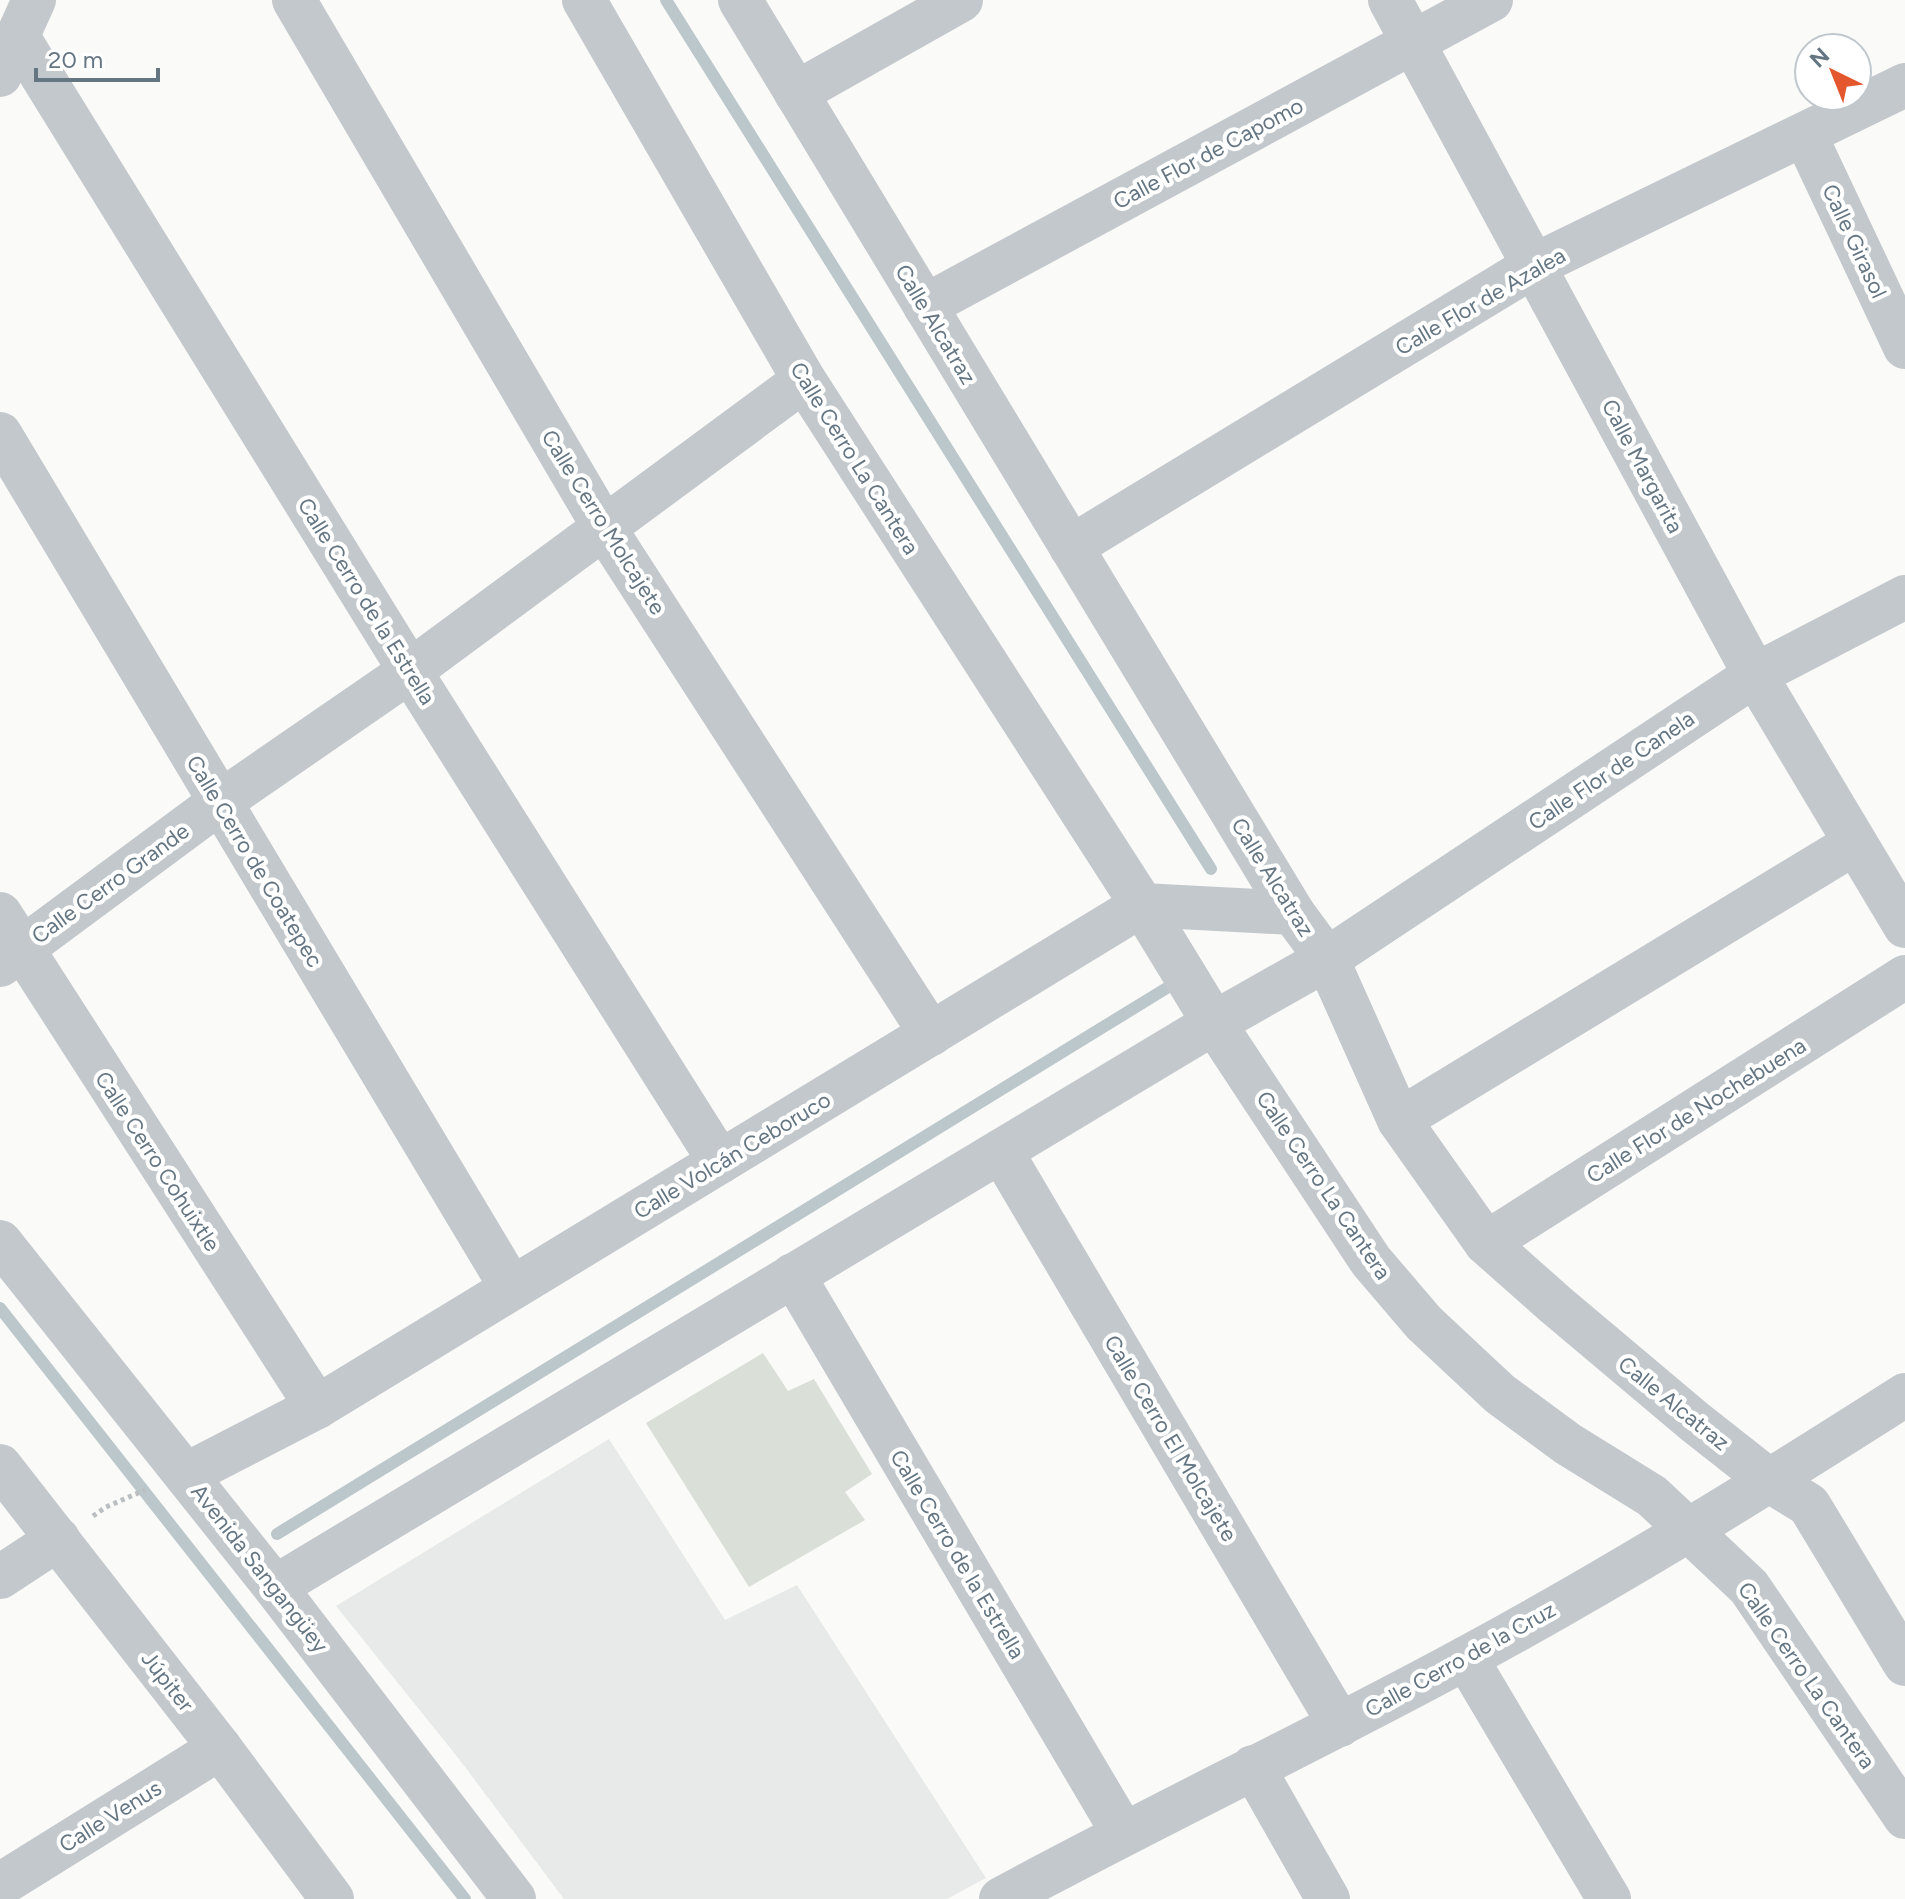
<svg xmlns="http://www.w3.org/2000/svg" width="1905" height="1899" viewBox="0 0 1905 1899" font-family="Figtree,sans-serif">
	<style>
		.built { fill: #e8e9e9 }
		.green { fill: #dadfd7 }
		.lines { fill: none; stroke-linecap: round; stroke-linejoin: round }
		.stream { stroke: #bbc7cb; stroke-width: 12 }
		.path { stroke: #bbbfc2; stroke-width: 5; stroke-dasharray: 4 4; stroke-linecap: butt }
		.minor { stroke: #c3c8cc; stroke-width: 44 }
		.labels { text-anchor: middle; stroke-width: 8; stroke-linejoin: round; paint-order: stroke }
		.street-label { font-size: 22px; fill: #657683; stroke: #fff }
	</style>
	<rect width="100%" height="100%" fill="#fafaf8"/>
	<polygon class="built" points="609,1439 725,1620 797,1585 986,1878 947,1899 564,1899 459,1759 336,1606"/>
	<polygon class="green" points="763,1353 788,1391 814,1379 872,1474 845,1492 865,1520 749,1587 646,1423"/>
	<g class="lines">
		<g class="stream">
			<polyline points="666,0 1211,869"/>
			<polyline points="0,1308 465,1899"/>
			<polyline points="277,1534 1170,986"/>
		</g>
		<polyline class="path" points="93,1516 106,1507 145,1490"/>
		<g class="minor">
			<polyline points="294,0 605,529 931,1034"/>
			<polyline points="584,0 804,380 1142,905 1214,1023 1371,1261 1424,1323 1500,1394 1568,1444 1652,1496 1749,1587 1905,1817"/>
			<polyline points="740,0 1293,913 1327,959 1399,1120 1486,1243 1556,1305 1695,1422 1770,1481 1809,1505 1905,1664"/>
			<polyline points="1390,0 1755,675 1905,926"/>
			<polyline points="18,37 410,671 720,1162"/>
			<polyline points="0,75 34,0"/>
			<polyline points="796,93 961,0"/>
			<polyline points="1805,135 1905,347"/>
			<polyline points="925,306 1491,0"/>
			<polyline points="0,434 511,1287"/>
			<polyline points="1071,547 1535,265 1905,85"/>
			<polyline points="0,914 317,1407"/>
			<polyline points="0,965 220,802 410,671 804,380"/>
			<polyline points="1399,1120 1855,843"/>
			<polyline points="1001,1151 1340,1725"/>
			<polyline points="0,1242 275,1587 514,1899"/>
			<polyline points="1486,1243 1905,977"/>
			<polyline points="793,1275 1123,1833"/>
			<polyline points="0,1466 220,1748 332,1899"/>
			<polyline points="187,1474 317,1407 1142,905 1293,913"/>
			<polyline points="0,1577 58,1539"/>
			<polyline points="275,1587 1214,1023 1327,959 1755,675 1905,597"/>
			<polyline points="1466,1658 1609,1899"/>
			<polyline points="1253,1767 1328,1899"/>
			<polyline points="0,1885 220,1748"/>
			<path d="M1001,1899C1154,1816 1311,1742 1464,1659C1614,1578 1761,1487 1905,1395"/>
		</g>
	</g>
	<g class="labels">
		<g class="street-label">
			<text transform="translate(1208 153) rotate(-28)" y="8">Calle Flor de Capomo</text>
			<text transform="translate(1855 241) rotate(65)" y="8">Calle Girasol</text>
			<text transform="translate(1480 301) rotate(-30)" y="8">Calle Flor de Azalea</text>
			<text transform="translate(936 324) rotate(59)" y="8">Calle Alcatraz</text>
			<text transform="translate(855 458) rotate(58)" y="8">Calle Cerro La Cantera</text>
			<text transform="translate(1643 466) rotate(62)" y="8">Calle Margarita</text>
			<text transform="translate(604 522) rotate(58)" y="8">Calle Cerro Molcajete</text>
			<text transform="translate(367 601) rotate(58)" y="8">Calle Cerro de la Estrella</text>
			<text transform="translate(1611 770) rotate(-34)" y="8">Calle Flor de Canela</text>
			<text transform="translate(255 861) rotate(59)" y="8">Calle Cerro de Coatepec</text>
			<text transform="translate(1273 877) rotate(58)" y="8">Calle Alcatraz</text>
			<text transform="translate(110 883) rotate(-36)" y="8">Calle Cerro Grande</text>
			<text transform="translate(1696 1110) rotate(-32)" y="8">Calle Flor de Nochebuena</text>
			<text transform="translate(732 1155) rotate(-31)" y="8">Calle Volcán Ceboruco</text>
			<text transform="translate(158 1161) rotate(57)" y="8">Calle Cerro Cohuixtle</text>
			<text transform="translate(1324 1185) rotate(56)" y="8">Calle Cerro La Cantera</text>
			<text transform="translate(1674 1403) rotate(39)" y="8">Calle Alcatraz</text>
			<text transform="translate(1171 1438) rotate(59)" y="8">Calle Cerro El Molcajete</text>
			<text transform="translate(958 1554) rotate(59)" y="8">Calle Cerro de la Estrella</text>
			<text transform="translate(260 1568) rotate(52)" y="8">Avenida Sangangüey</text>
			<text transform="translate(1460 1659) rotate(-29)" y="8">Calle Cerro de la Cruz</text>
			<text transform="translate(1807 1675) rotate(55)" y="8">Calle Cerro La Cantera</text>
			<text transform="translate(168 1681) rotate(52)" y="8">Júpiter</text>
			<text transform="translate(110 1816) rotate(-32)" y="8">Calle Venus</text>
		</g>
	</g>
	<g transform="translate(1833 72) rotate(317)"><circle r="38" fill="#ffffff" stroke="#c1c8cd" stroke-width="2"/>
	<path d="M0-6L14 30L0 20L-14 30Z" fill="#e4572e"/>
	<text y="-12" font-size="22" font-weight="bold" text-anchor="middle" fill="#657683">N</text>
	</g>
	<path d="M36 68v12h122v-12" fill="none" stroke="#657683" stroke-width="4"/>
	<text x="48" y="68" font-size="24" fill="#657683" stroke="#ffffff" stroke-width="6" paint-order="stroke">20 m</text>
</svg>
